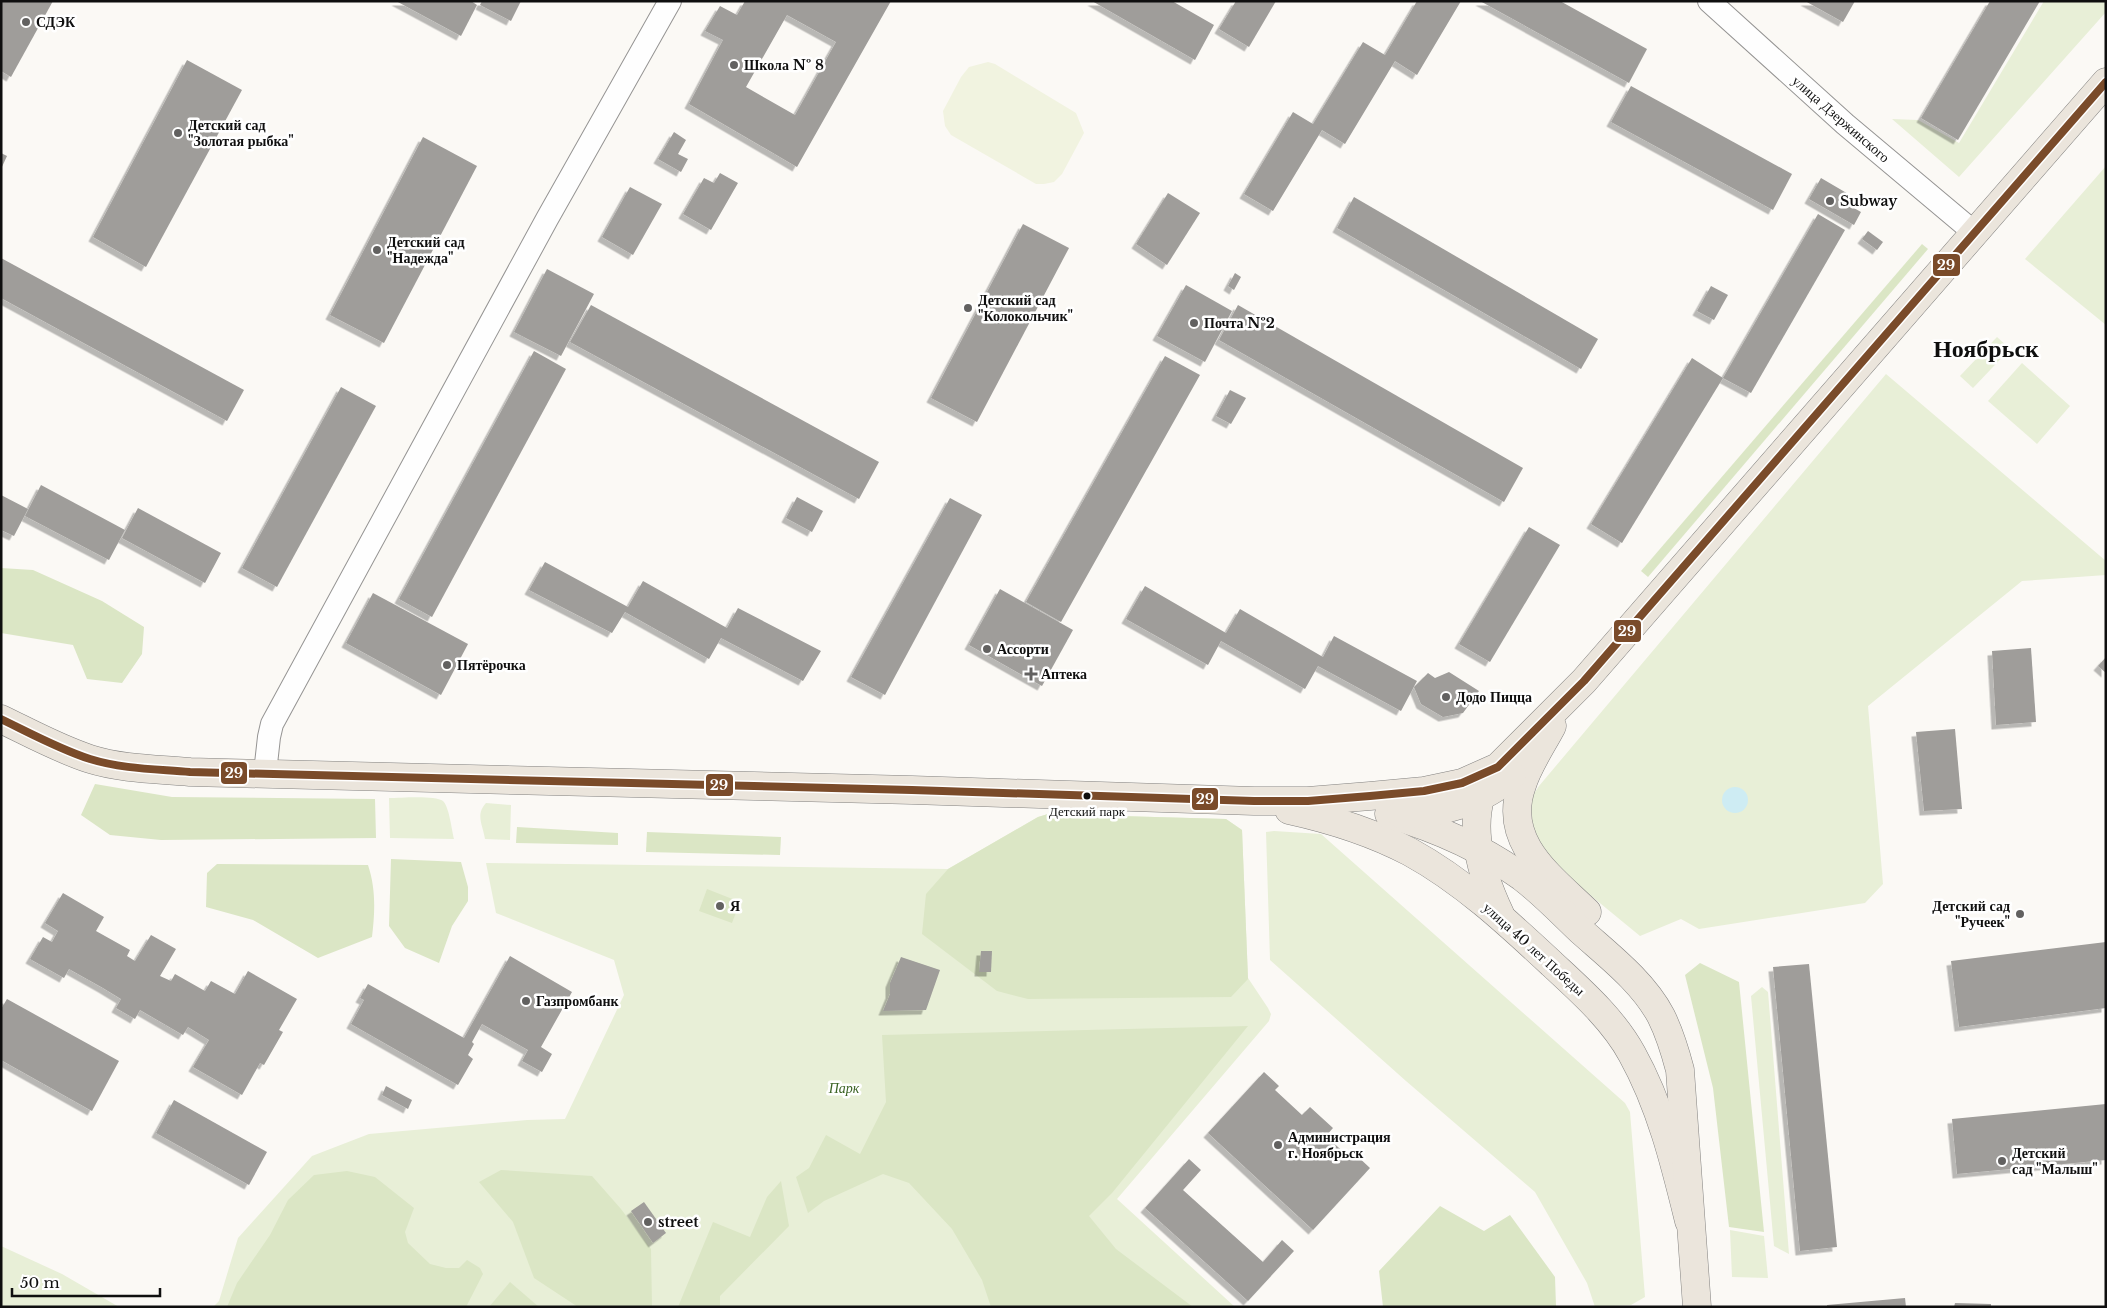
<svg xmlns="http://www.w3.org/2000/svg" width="2107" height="1308" viewBox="0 0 2107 1308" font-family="'Libre Baskerville',serif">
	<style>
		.green { fill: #e8efd7 }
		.forest { fill: #dbe6c5 }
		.pitch { fill: #f1f3e0 }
		.water { fill: #ceecf3 }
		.building { fill: #9f9d9a; fill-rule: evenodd; filter: url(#shadow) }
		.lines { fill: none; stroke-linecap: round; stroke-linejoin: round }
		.minor-casing { stroke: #959493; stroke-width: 24 }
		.major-casing { stroke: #838280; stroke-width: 29 }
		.minor { stroke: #fefefe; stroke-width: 22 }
		.major { stroke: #ebe5dc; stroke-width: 28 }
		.bus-1-casing { stroke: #fff; stroke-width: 11 }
		.bus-1 { stroke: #7a4b2a; stroke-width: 8 }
		.poi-dot { fill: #626160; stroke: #fff; stroke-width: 2 }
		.bus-dot { fill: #0f0f0f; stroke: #fff; stroke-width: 2 }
		.labels { text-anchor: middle; stroke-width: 5; stroke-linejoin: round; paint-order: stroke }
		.bus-label { font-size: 13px; fill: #0f0f0f; stroke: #fff }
		.poi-label { font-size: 14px; font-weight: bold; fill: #0f0f0f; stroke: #fff; text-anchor: start }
		.street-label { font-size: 14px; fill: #0f0f0f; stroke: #fff }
		.park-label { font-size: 14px; font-style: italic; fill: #3b6324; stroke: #fff }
		.town-label { font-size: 24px; font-weight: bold; fill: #0f0f0f; stroke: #fff }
		.line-badge { stroke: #fff; stroke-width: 2 }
		.badge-label { font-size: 14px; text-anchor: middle; font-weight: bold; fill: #fff }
	</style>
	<defs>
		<filter id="shadow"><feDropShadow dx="-4.5" dy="4.5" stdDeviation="0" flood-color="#0004"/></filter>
	</defs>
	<rect width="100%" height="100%" fill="#fbf9f5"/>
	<g class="green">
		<polygon points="2044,1 2106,1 2106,12 1959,177 1892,119 1918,120 1959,143"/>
		<polygon points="2106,166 2106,325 2025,259"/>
		<polygon points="1997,337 2010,349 1973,388 1960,376"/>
		<polygon points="2022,363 2070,406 2037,444 1988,401"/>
		<polygon points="1886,374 2106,561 2106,575 2022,581 1868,706 1883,884 1865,903 1699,929 1681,919 1640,936 1539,853 1528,829 1529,801 1539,786"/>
		<path d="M389,798C401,798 435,795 443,801C449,806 452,831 454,839L390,838Z"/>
		<path d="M486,803L511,805L510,840L485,839C483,825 475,815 486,803Z"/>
		<polygon points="1048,814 1226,819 1242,830 1248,978 1268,1008 1271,1014 1269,1021 1117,1199 1235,1307 213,1307 219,1301 238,1238 312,1156 369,1134 527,1120 565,1119 624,995 614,960 496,913 486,863 948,869 1038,817"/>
		<polygon points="1274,831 1321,834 1625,1103 1630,1112 1645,1297 1631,1305 1595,1307 1587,1283 1535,1192 1406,1081 1270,960 1266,832"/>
		<polygon points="1762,987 1768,992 1789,1254 1774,1246 1751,996"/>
		<polygon points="1730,1230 1764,1236 1768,1278 1732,1277"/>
		<polygon points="1,1246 62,1274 119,1307 1,1307"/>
	</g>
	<g class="forest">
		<polygon points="1922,244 1928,249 1648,577 1641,571"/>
		<polygon points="1,568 33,570 102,601 144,627 142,654 122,683 87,679 73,645 1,633"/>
		<polygon points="95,784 172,797 375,799 376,838 161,840 110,835 81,815"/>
		<polygon points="1048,814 1226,819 1242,830 1248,979 1231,997 1028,999 997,991 922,934 926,894 948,869 1038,817"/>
		<polygon points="517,827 618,833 618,845 516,843"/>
		<polygon points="647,832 781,837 780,855 646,852"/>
		<polygon points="391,859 461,862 468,887 468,901 452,926 439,963 405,948 389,926"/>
		<path d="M217,864L368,865C376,889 375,912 372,937L318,958L253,920L206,907L207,873Z"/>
		<polygon points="707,889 740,902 732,923 699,911"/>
		<polygon points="1700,963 1739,982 1764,1232 1729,1227 1713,1088 1685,975"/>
		<polygon points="1248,1026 1112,1193 1089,1216 1116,1249 1193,1307 991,1307 982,1280 952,1229 909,1183 883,1174 824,1201 808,1213 796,1177 809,1168 826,1135 860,1154 886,1102 882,1035"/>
		<polygon points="501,1170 592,1176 621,1209 651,1249 652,1307 578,1307 534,1278 513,1222 479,1182"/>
		<polygon points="347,1171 375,1177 414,1208 405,1232 408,1243 430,1264 446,1268 459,1268 467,1260 480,1268 483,1274 466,1307 227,1307 237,1283 270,1235 288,1200 314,1175"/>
		<polygon points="781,1181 789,1226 720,1296 720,1307 678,1307 713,1222 750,1237 767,1197"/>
		<polygon points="1440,1206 1484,1231 1510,1215 1555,1277 1556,1306 1383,1307 1379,1271"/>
		<polygon points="510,1282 539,1307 489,1307"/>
	</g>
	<polygon class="pitch" points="988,62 995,64 1076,113 1084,133 1062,174 1054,182 1044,184 1036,184 951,135 945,126 943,111 961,77 969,67"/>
	<circle class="water" cx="1735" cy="800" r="13"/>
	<g class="building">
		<polygon points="1,1 53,1 11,77 1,71"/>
		<polygon points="396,1 471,1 477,5 461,36"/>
		<polygon points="482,1 521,1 511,21 480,5"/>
		<path d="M745,1H891L797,167L689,104L723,40L705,31L720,6L737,15ZM787,15L836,42L795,115L746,87Z"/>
		<polygon points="1092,1 1172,1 1214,25 1195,60"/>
		<polygon points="1236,1 1276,1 1249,47 1219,29"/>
		<polygon points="1417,1 1461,1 1417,75 1395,61 1345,144 1322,130 1273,211 1244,194 1293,112 1313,124 1363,42 1385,55"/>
		<polygon points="1480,1 1560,1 1647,49 1629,83"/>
		<polygon points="1805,1 1855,1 1843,22"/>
		<polygon points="1990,1 2040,1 1958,140 1921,118"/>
		<polygon points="187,60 242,90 146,267 93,237"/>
		<polygon points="1631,86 1792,174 1773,210 1611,122"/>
		<polygon points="674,132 686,140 678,154 688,159 681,172 658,159"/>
		<polygon points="423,137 477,166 384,343 330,315"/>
		<polygon points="1,153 7,156 1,169"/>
		<polygon points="720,173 738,183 711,230 683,214 704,178 714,183"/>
		<polygon points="1821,178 1850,195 1845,203 1861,212 1854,225 1809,199"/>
		<polygon points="630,187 662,204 633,255 602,237"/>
		<polygon points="1168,193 1200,213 1167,265 1136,244"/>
		<polygon points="1354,197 1598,339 1581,369 1337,228"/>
		<polygon points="1818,214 1845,230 1751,393 1723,378"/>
		<polygon points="1023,224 1069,248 977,422 931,398"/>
		<polygon points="1868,231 1883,242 1877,250 1862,239"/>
		<polygon points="1,258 244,390 227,421 1,298"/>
		<polygon points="547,269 594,294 561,356 514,332"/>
		<polygon points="1235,273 1241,277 1234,290 1228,286"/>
		<polygon points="1186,285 1232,311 1205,362 1157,336"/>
		<polygon points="1711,286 1728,295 1714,320 1697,311"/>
		<polygon points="591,305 879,462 859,499 570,342"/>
		<polygon points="1238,305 1523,468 1504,502 1219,340"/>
		<polygon points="534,351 566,369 432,617 399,599"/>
		<polygon points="1165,356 1200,375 1061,622 1026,602"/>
		<polygon points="1692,358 1723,378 1622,543 1591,524"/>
		<polygon points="341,387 376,406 277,587 242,568"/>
		<polygon points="1230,390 1246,398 1231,424 1216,416"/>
		<polygon points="41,485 125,530 109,560 25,516"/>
		<polygon points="1,495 28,509 14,536 1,530"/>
		<polygon points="797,497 823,511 812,532 786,518"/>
		<polygon points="950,498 982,515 885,695 851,677"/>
		<polygon points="138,508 221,553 205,583 122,538"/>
		<polygon points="1529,527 1560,545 1490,662 1459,644"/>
		<polygon points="545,562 628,607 643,581 727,628 738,608 821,651 803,681 721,638 709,659 625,612 612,633 529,590"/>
		<polygon points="1145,586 1226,633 1240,609 1323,657 1334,636 1417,681 1401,711 1318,666 1305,689 1221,641 1208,665 1126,619"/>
		<polygon points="1000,589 1073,630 1042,686 969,645"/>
		<polygon points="373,593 468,644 441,695 346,643"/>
		<polygon points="2031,648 2036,722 1996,725 1992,651"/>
		<polygon points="2106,657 2106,673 2098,666"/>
		<polygon points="1449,672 1479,691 1463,713 1443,717 1421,704 1414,687 1428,673 1435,678"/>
		<polygon points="1955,729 1962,809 1924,811 1916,732"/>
		<polygon points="63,893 104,917 96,931 130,950 127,956 135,961 151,935 176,949 160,976 171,981 175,974 205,991 211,981 235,994 248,971 297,999 279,1030 283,1032 264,1065 260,1063 242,1095 193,1067 209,1040 188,1027 183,1035 140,1010 135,1019 116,1008 121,999 103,988 69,969 64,978 30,959 43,937 52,942 58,931 45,923"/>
		<polygon points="2106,942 2106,1008 1959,1027 1951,961"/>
		<polygon points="981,951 992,951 991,972 979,972"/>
		<polygon points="510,956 572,992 541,1047 552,1054 542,1072 522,1061 528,1050 482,1024 472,1042 474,1044 468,1055 473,1059 458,1085 351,1024 364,1000 360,998 368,984 464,1038"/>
		<polygon points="901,957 940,970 926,1010 883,1011 890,994 890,983"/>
		<polygon points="1809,964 1837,1247 1800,1251 1773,967"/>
		<polygon points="7,999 119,1061 92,1111 1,1060 1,1009"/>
		<polygon points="1264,1072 1279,1086 1275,1090 1302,1115 1310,1107 1333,1128 1326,1136 1351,1159 1355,1154 1370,1168 1313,1230 1208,1133"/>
		<polygon points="386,1086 412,1100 408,1109 382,1095"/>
		<polygon points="174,1100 267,1152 249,1185 156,1133"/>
		<polygon points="2106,1104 2106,1160 1957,1174 1952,1119"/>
		<polygon points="1189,1159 1201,1170 1183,1190 1263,1262 1282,1240 1294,1251 1248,1301 1145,1208"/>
		<polygon points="644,1202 666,1233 653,1243 631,1211"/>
		<polygon points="1905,1298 1906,1307 1827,1307 1827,1305"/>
		<polygon points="1955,1303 1991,1304 1991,1307 1954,1307"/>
	</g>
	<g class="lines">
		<defs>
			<g id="minor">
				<polyline points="1709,1 1845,124 1976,234"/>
				<polyline points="265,773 269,737 272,724 547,219 670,1"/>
			</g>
			<g id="major">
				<path d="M1,719C30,733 59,749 90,759C122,769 156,769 190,772L912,790L1254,801H1308L1370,796L1424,791L1462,783L1498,767L1584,681L2106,82"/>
				<path d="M1552,726C1542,745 1528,765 1522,785C1501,842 1551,877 1587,912"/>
				<path d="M1486,782C1466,824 1481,874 1500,914"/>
				<path d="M1289,810C1330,819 1372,832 1410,852C1463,881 1508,923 1552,964C1581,991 1613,1019 1632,1054C1661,1106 1675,1164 1689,1221"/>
				<path d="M1389,814C1436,828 1482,848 1522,877C1543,893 1562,913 1581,931C1609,956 1643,982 1661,1016C1670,1034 1675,1051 1680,1070L1697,1307"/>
				<path d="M1401,814C1440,814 1483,802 1512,775"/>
			</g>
		</defs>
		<use href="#minor" class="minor-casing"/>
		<use href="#major" class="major-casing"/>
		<use href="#minor" class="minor"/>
		<use href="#major" class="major"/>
		<defs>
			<path id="bus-1" d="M1,719C30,733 59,749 90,759C122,769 156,769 190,772L912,790L1254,801H1308L1370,796L1424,791L1462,783L1498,767L1584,681L2106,82"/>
		</defs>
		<use href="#bus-1" class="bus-1-casing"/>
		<use href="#bus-1" class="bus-1"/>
	</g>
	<g class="poi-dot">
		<circle cx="26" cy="22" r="5"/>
		<circle cx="734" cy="65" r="5"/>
		<circle cx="178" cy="133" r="5"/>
		<circle cx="1830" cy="201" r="5"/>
		<circle cx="377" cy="250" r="5"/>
		<circle cx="968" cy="308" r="5"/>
		<circle cx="1194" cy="323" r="5"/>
		<circle cx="987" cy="649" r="5"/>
		<circle cx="447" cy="665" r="5"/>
		<path d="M1028.5 666.5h5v5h5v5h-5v5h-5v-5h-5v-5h5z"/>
		<circle cx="1446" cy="697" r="5"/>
		<circle cx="720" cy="906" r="5"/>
		<circle cx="2020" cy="914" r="5"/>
		<circle cx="526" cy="1001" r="5"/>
		<circle cx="1278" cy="1145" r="5"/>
		<circle cx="2002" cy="1161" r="5"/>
		<circle cx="648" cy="1222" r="5"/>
	</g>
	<circle class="bus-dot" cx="1087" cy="796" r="4.5"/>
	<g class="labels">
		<g class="bus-label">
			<text x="1087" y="816">Детский парк</text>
		</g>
		<g class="poi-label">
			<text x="36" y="27">СДЭК</text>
			<text x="744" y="70">Школа № 8</text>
			<text x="188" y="130">Детский сад<tspan x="188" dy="16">"Золотая рыбка"</tspan></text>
			<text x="1840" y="206">Subway</text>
			<text x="387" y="247">Детский сад<tspan x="387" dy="16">"Надежда"</tspan></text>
			<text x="978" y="305">Детский сад<tspan x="978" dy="16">"Колокольчик"</tspan></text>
			<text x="1204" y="328">Почта №2</text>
			<text x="997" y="654">Ассорти</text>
			<text x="457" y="670">Пятёрочка</text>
			<text x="1041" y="679">Аптека</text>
			<text x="1456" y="702">Додо Пицца</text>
			<text x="730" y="911">Я</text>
			<text x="2010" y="911" text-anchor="end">Детский сад<tspan x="2010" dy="16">"Ручеек"</tspan></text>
			<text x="536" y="1006">Газпромбанк</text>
			<text x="1288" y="1142">Администрация<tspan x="1288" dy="16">г. Ноябрьск</tspan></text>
			<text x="2012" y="1158">Детский<tspan x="2012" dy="16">сад "Малыш"</tspan></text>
			<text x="658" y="1227">street</text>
		</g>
		<g class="street-label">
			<text transform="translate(1841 119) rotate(41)" y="5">улица Дзержинского</text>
			<text transform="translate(1534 949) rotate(42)" y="5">улица 40 лет Победы</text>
		</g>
		<g class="park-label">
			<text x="844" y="1093">Парк</text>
		</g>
		<g class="town-label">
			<text x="1986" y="357">Ноябрьск</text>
		</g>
	</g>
	<g class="line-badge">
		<rect x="1932" y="253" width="29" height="24" rx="5" fill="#7a4b2a"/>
		<rect x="1613" y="619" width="29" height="24" rx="5" fill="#7a4b2a"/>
		<rect x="220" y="761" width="28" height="24" rx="5" fill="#7a4b2a"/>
		<rect x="705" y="773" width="29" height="24" rx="5" fill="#7a4b2a"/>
		<rect x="1191" y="787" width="28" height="24" rx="5" fill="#7a4b2a"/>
	</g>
	<g class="badge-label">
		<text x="1946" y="270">29</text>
		<text x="1627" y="636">29</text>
		<text x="234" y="778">29</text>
		<text x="719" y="790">29</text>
		<text x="1205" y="804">29</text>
	</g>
	<rect width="2107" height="1308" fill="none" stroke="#0f0f0f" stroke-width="5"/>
	<path d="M12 1288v8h148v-8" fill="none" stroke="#0f0f0f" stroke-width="2.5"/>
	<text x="20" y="1288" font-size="15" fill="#0f0f0f" stroke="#ffffff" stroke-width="4" paint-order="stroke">50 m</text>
</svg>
